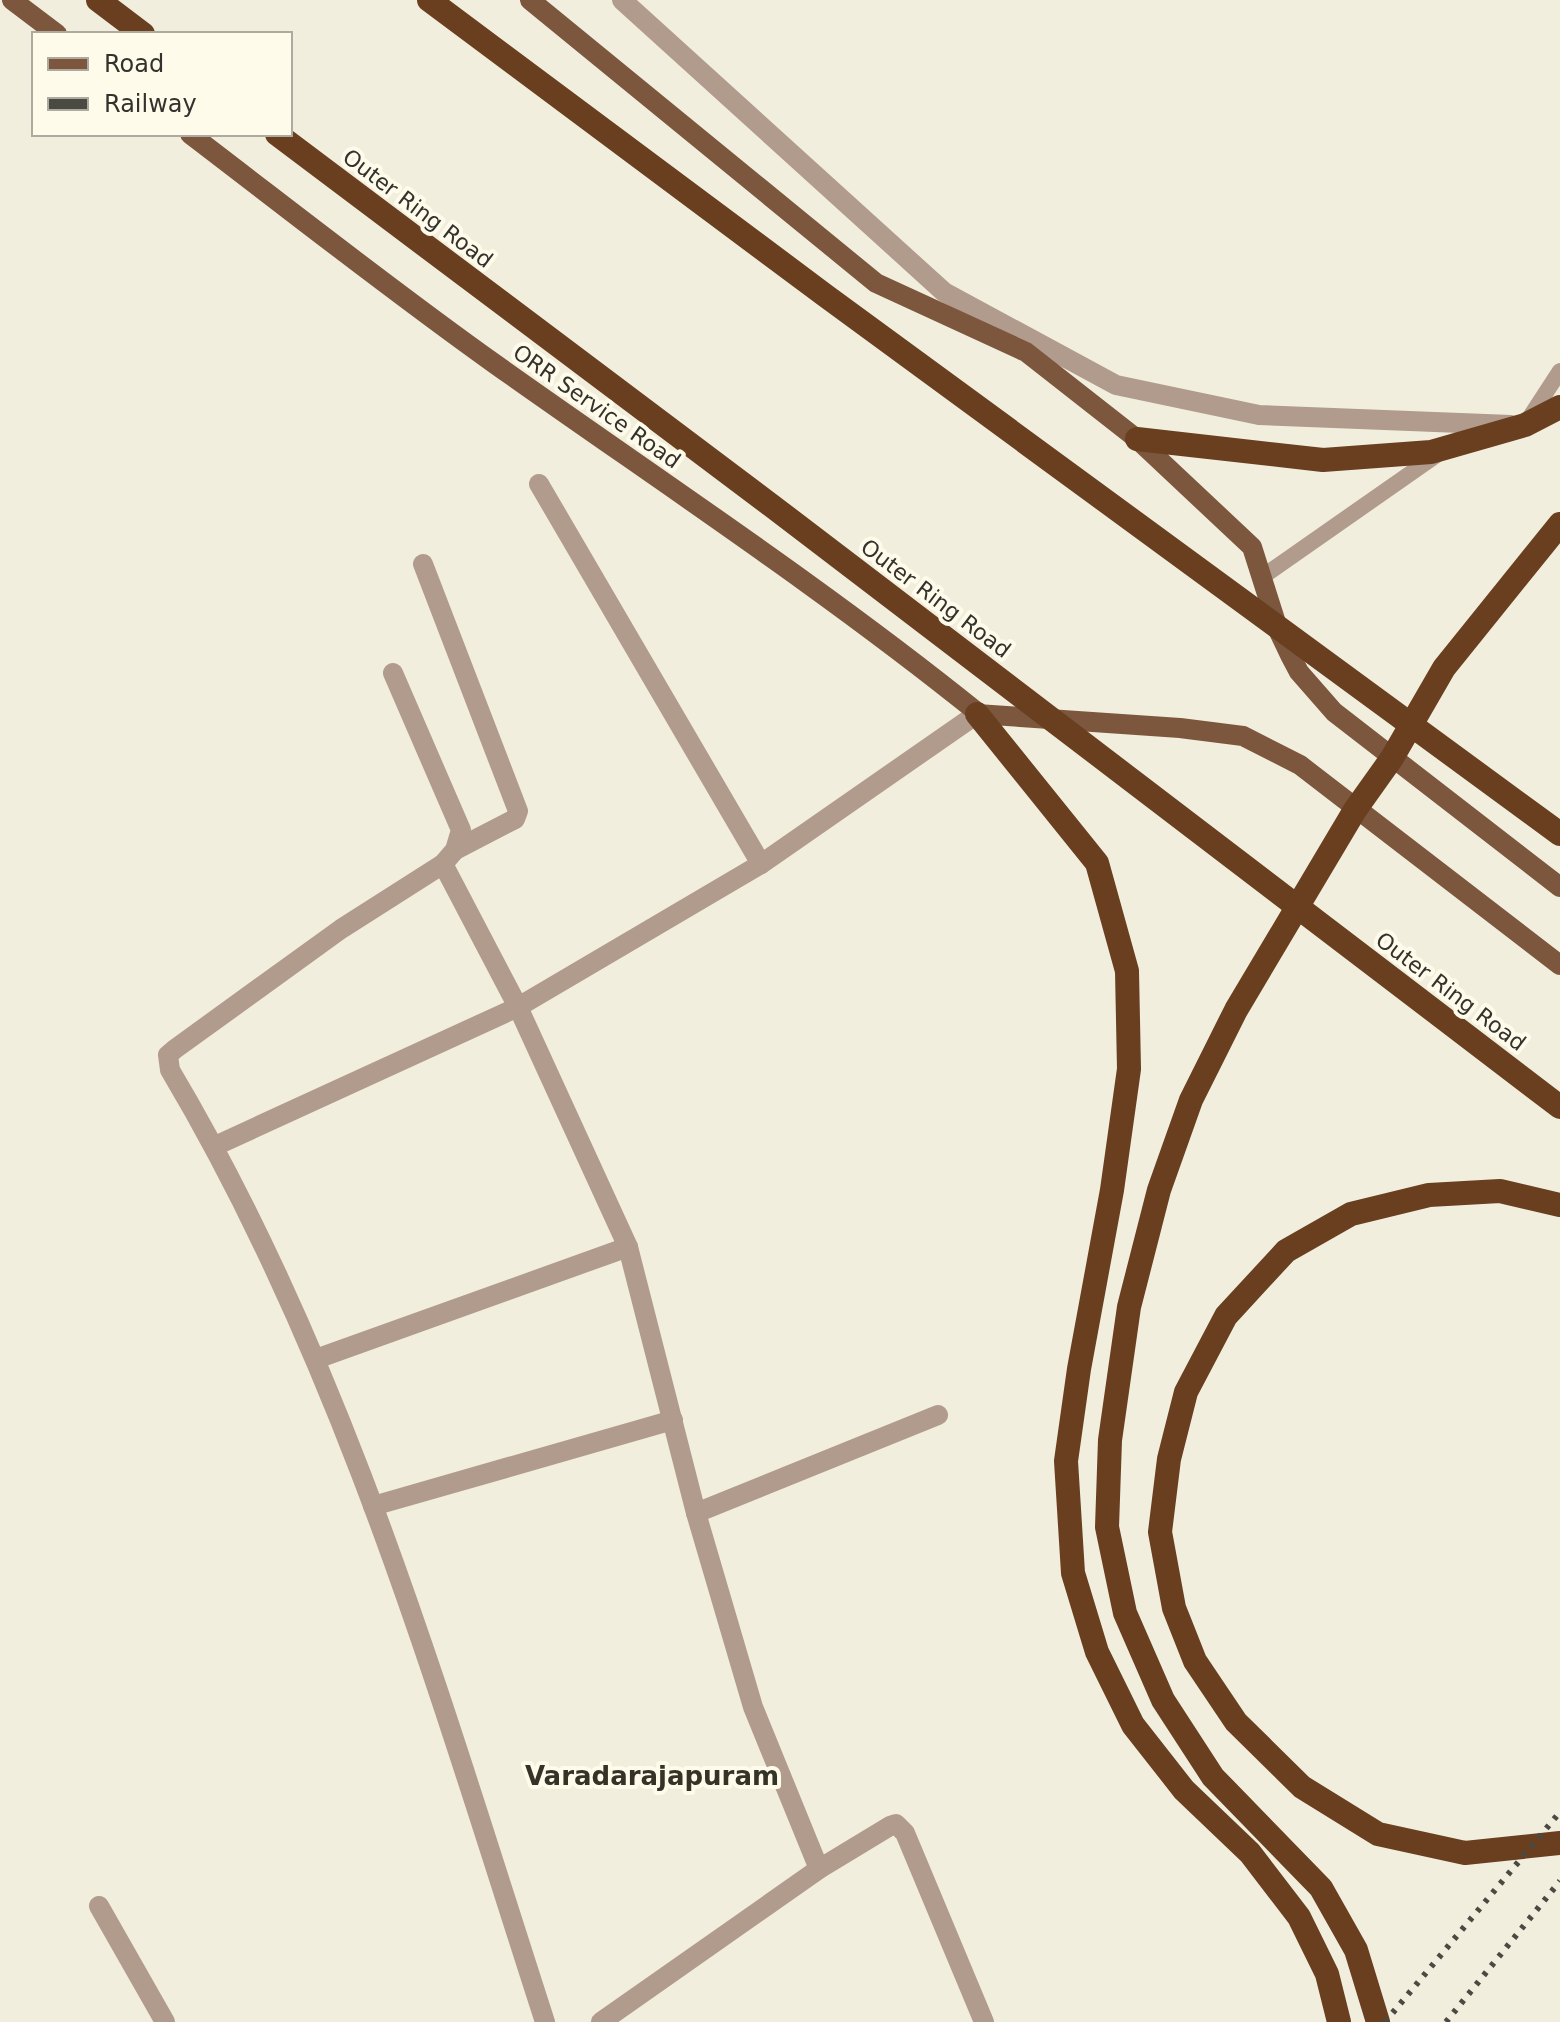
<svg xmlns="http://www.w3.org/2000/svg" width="1560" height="2022" viewBox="0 0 1560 2022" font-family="'DejaVu Sans',sans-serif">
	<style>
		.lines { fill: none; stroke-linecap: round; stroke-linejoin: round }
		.lane { stroke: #b19b8d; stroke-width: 16 }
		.street { stroke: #b19b8d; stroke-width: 20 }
		.primary { stroke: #7c573d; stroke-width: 20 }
		.highway { stroke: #693f1f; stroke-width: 24 }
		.rail { stroke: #4b4a42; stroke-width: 6; stroke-dasharray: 4 8; stroke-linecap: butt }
		.labels { text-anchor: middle; stroke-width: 8; stroke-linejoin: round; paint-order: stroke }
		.street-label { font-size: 22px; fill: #33322c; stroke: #fefbeb }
		.quarter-label { font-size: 26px; font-weight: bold; fill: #353327; stroke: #fefbeb }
	</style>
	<rect width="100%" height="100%" fill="#f1eede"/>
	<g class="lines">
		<g class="lane">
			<polyline points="1526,423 1560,371"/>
			<polyline points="1262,577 1441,452"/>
		</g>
		<g class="street">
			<polyline points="622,0 944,292 1116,385 1259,415 1511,425"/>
			<polyline points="539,484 761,864"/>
			<polyline points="423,564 518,811 515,819 455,850"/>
			<path d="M393,673L461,830L455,850L443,864L341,929L175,1049L168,1055L170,1070C345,1364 440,1698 545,2022"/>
			<polyline points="443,864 518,1007 628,1247 696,1513 753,1707 819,1869"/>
			<polyline points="215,1146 518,1007 761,864 977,714"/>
			<polyline points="316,1359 628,1247"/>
			<polyline points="373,1506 673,1420"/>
			<polyline points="696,1513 938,1415"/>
			<polyline points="99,1906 165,2022"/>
			<polyline points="601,2022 819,1869 890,1826 896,1824 905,1833 984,2022"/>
		</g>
		<g class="primary">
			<polyline points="12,0 57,34"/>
			<polyline points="530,0 876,283 1026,352 1137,439 1252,547 1279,632 1290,655 1299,672 1334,712 1560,887"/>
			<path d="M190,134C291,211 391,290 495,364C657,479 823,588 977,712V714L1180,728L1243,736L1300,765L1560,965"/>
		</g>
		<g class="highway">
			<polyline points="98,0 143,34"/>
			<polyline points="429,0 826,296 1560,834"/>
			<polyline points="277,134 772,506 1560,1107"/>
			<polyline points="1137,439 1323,460 1431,452 1525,425 1560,407"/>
			<polyline points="977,714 1097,863 1127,971 1129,1069 1112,1190 1079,1369 1066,1461 1073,1573 1097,1652 1133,1725 1184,1790 1250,1853 1299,1917 1327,1974 1339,2022"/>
			<polyline points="1560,1205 1500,1191 1429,1195 1351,1214 1286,1251 1226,1316 1186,1392 1169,1459 1160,1532 1174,1608 1195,1661 1236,1722 1302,1787 1378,1834 1465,1853 1560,1843"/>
			<polyline points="1378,2022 1356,1950 1321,1888 1213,1777 1163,1700 1125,1613 1107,1527 1110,1440 1129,1307 1159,1190 1191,1100 1236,1010 1355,810 1392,758 1444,668 1560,524"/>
		</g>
		<g class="rail">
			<polyline points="1385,2022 1560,1812"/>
			<polyline points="1446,2022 1560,1881"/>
		</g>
	</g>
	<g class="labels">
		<g class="street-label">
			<text transform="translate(418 208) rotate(37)" y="8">Outer Ring Road</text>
			<text transform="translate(597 406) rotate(35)" y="8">ORR Service Road</text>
			<text transform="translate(936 598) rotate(37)" y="8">Outer Ring Road</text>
			<text transform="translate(1451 991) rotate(37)" y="8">Outer Ring Road</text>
		</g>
		<g class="quarter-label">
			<text x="652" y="1785">Varadarajapuram</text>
		</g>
	</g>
	<rect x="32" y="32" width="260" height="104" fill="#fefbeb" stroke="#adab9f" stroke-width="2"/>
	<rect x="48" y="58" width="40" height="12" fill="#7c573d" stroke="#adab9f" stroke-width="2"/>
	<text x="104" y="72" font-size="24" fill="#33322c">Road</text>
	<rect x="48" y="98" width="40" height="12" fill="#4b4a42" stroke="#adab9f" stroke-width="2"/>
	<text x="104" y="112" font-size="24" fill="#33322c">Railway</text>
</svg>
